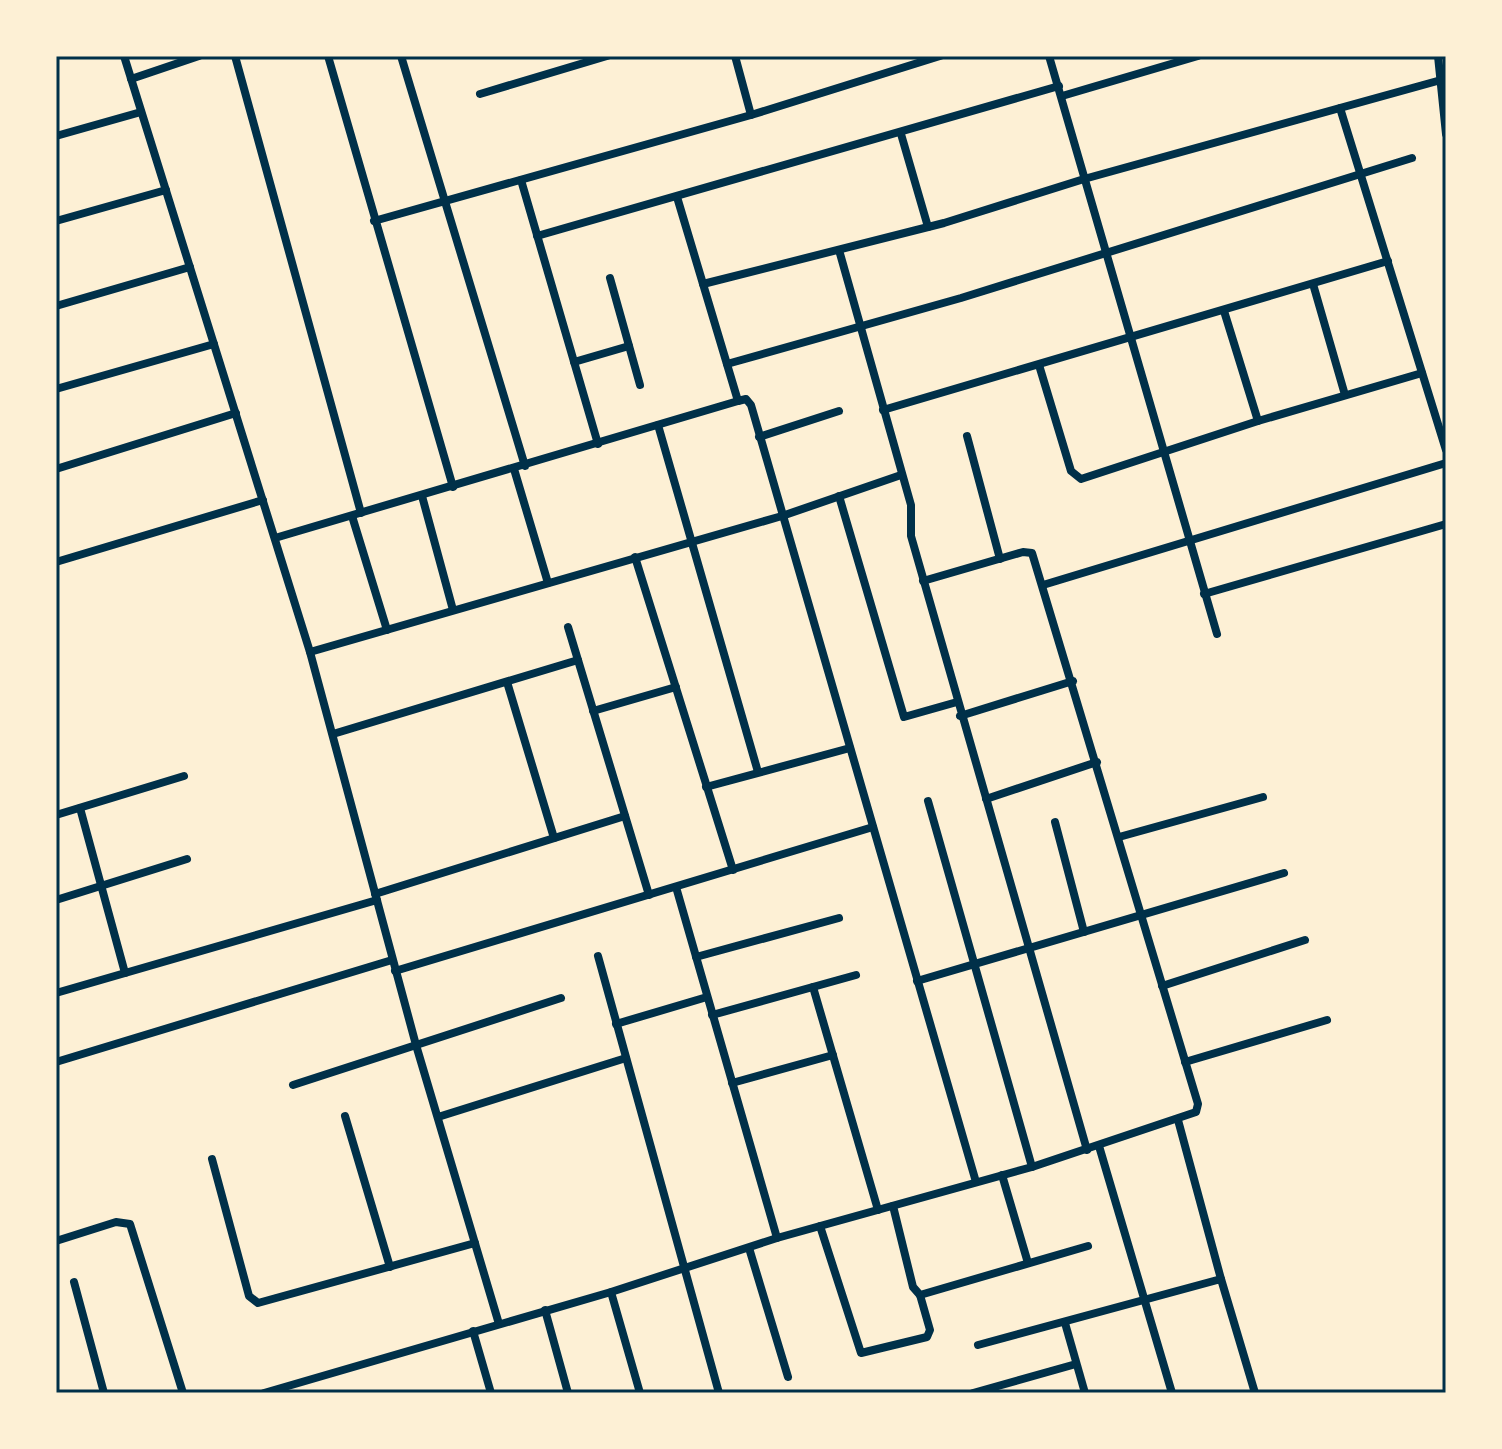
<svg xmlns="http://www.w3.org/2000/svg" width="1502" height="1449" viewBox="0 0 1502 1449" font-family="Georgia,serif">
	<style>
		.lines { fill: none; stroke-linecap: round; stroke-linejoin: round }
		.minor { stroke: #003049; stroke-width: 8 }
		.neatline { fill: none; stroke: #003049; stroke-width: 3 }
	</style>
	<rect width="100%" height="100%" fill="#fdf0d5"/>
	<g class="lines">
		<g class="minor">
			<polyline points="124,56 310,652 416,1045 499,1324"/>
			<polyline points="235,56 361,513"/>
			<polyline points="328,56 453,487"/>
			<polyline points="401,56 525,466"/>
			<polyline points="735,56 751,115 940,56"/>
			<polyline points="1049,56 1217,634"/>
			<polyline points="1438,56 1446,134"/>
			<polyline points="131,79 199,56"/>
			<polyline points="480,94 607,56"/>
			<polyline points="1062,96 1198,56"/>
			<polyline points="1340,108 1446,450"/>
			<polyline points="901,134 928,227"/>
			<polyline points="56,136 141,112"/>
			<polyline points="521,180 598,444"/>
			<polyline points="677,197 738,401 746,399 751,405 976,1182"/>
			<polyline points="56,221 166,190"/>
			<polyline points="374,221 751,115"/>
			<polyline points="537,236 1059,86"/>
			<polyline points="839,250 911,505 911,536 1087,1150"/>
			<polyline points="610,278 640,385"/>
			<polyline points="703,284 944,223 1084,179 1441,80"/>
			<polyline points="1313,284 1345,395"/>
			<polyline points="56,306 190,267"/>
			<polyline points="1224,311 1258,421"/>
			<polyline points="574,362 629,346"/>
			<polyline points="727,364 961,298 1412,158"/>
			<polyline points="1039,365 1071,471 1081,479 1258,421 1422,373"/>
			<polyline points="56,389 214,344"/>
			<polyline points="883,410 1388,261"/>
			<polyline points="658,425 758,772"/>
			<polyline points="967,436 1000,559"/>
			<polyline points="759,437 839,411"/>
			<polyline points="56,469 236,413"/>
			<polyline points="514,469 548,583"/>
			<polyline points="422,496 453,610"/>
			<polyline points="839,496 904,717 957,702"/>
			<polyline points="352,516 387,630"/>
			<polyline points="275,538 738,401"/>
			<polyline points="635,557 733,870"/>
			<polyline points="56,562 263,500"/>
			<polyline points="1043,585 1446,463"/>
			<polyline points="1204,594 1446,524"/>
			<polyline points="568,627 649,895"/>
			<polyline points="310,652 782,516 901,475"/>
			<polyline points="507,682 554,838"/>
			<polyline points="593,711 676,687"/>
			<polyline points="960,716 1073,681"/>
			<polyline points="333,734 578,660"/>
			<polyline points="706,787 850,748"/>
			<polyline points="986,799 1097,762"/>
			<polyline points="928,801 1032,1167"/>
			<polyline points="80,808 125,973"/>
			<polyline points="56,815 184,776"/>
			<polyline points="1055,822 1084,932"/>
			<polyline points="1119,837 1263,797"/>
			<polyline points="676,887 777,1238"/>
			<polyline points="375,894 625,816"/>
			<polyline points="56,900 187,859"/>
			<polyline points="598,956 719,1393"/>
			<polyline points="696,957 839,918"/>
			<polyline points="395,971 873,827"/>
			<polyline points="917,981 1284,873"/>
			<polyline points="1162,986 1305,940"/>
			<polyline points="813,987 878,1210"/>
			<polyline points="56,993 377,900"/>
			<polyline points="712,1015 856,975"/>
			<polyline points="616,1024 707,997"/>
			<polyline points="56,1062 392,960"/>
			<polyline points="1185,1062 1327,1020"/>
			<polyline points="732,1083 833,1055"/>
			<polyline points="293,1085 561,998"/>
			<polyline points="345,1116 390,1267"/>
			<polyline points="438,1117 626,1058"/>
			<polyline points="1178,1120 1221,1279"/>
			<polyline points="1099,1146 1172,1393"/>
			<polyline points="212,1159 249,1296 258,1303 475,1243"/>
			<polyline points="1002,1175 1028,1263"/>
			<polyline points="893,1206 913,1287 920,1295 1088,1246"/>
			<polyline points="820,1226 861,1353 927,1337 930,1330 920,1295"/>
			<polyline points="56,1241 116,1222 130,1224 183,1393"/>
			<polyline points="749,1248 788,1377"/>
			<polyline points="74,1282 104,1393"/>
			<polyline points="611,1292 640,1393"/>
			<polyline points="545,1310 568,1393"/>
			<polyline points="1065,1323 1085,1393"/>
			<polyline points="473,1331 491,1393"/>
			<polyline points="978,1345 1221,1279 1255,1393"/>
			<polyline points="264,1393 611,1292 777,1238 1032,1167 1196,1112 1198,1104 1032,553 1023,552 923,581"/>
			<polyline points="973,1393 1076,1364"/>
		</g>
	</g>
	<rect width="1502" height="1449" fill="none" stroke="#fdf0d5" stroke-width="116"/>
	<rect x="58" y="58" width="1386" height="1333" class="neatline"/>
</svg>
